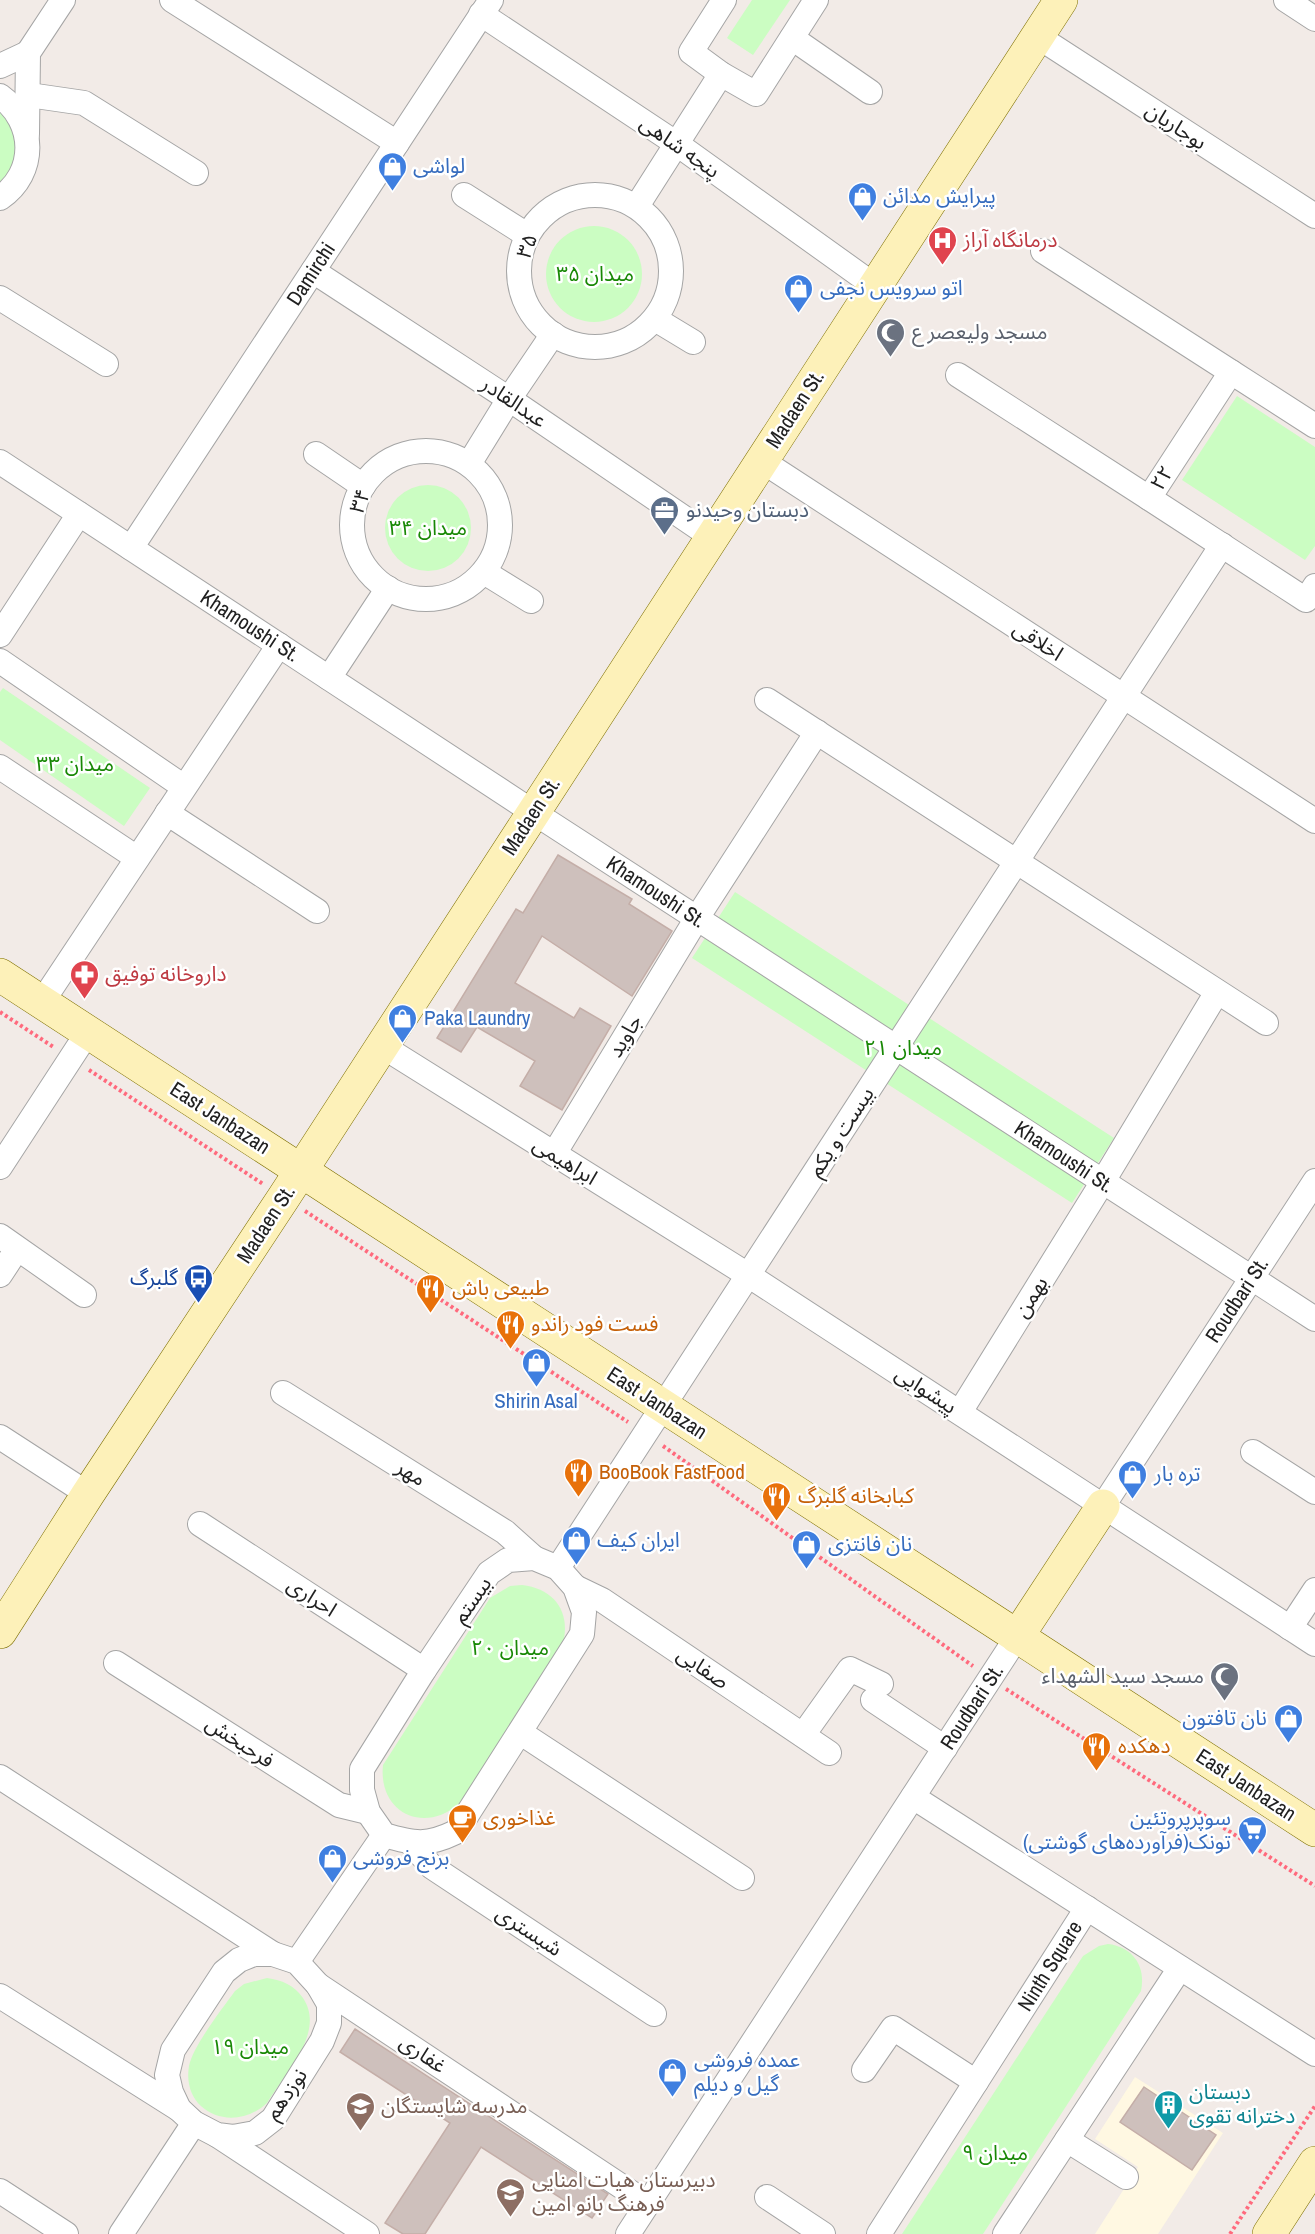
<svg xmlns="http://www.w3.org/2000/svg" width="1315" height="2234" viewBox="0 0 1315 2234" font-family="'Archivo Narrow','Noto Sans Arabic',sans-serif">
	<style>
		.education { fill: #fff8e2 }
		.park { fill: #cbfdc2 }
		.building { fill: #cec0bc; stroke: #c4aea8; stroke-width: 1.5 }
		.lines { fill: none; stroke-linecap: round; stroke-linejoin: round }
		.street-casing { stroke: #a5a5a5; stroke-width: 26 }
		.secondary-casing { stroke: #7f7000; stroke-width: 34 }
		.path { stroke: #ff6a7d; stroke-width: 4; stroke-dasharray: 3 3; stroke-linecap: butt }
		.street { stroke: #fff; stroke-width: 24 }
		.secondary { stroke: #fdf1b9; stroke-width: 33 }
		.labels { text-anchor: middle; stroke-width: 5; stroke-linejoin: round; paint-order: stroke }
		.street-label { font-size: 21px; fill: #212121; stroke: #fff }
		.shop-label { font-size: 21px; fill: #366cbe; stroke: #fff; text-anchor: start }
		.health-label { font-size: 21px; fill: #be3a42; stroke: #fff; text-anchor: start }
		.park-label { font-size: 21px; fill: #188805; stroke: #fff }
		.worship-label { font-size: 21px; fill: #5b616d; stroke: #fff; text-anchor: start }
		.service-label { font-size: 21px; fill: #4e5e75; stroke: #fff; text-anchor: start }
		.transit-label { font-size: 21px; fill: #164399; stroke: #fff; text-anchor: end }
		.food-label { font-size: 21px; fill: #c56008; stroke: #fff; text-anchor: start }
		.culture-label { font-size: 21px; fill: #0d838f; stroke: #fff; text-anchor: start }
		.education-label { font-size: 21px; fill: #785e54; stroke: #fff; text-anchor: start }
	</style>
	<rect width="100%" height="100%" fill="#f2ebe7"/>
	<polygon class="education" points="1135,2077 1223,2133 1158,2234 1095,2234 1138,2167 1095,2139"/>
	<g class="park">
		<polygon points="752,0 790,0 753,55 727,38"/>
		<path d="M0,112C23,130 19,164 0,184Z"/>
		<circle cx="594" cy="274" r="48"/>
		<polygon points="1237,396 1315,447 1315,546 1305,560 1182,480"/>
		<circle cx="428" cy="528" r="43"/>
		<polygon points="3,688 150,788 124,826 0,740 0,692"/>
		<polygon points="735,892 1114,1138 1072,1203 692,958"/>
		<path d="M522,1585C556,1589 572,1614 562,1647L460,1803C424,1835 378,1813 383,1765L490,1598L510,1586Z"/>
		<path d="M1108,1944C1133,1947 1146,1966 1141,1991L983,2234H902L1083,1956L1099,1946Z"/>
		<path d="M267,1978C282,1980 294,1985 303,1998C326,2032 285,2074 267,2103C234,2134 181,2113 189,2066C193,2046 222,2009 235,1991L244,1984Z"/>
	</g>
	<g class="building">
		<polygon points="558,855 632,899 629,904 672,931 632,996 542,936 515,983 574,1018 580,1008 611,1026 562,1110 520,1086 535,1061 477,1027 461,1052 437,1038 516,909 523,913"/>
		<polygon points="355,2029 608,2194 592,2218 481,2147 425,2234 403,2234 385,2223 450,2123 340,2052"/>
		<polygon points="1144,2087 1216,2135 1192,2170 1120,2122"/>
	</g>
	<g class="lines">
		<defs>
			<g id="street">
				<polyline points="172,0 397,143"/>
				<polyline points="724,0 691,52 721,74 756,94 816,0"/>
				<polyline points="1286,0 1315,19"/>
				<polyline points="481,14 677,144 875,286"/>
				<polyline points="1037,36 1315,216"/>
				<polyline points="792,38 870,92"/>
				<polyline points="0,66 28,53"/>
				<polyline points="29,95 84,103 196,173"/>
				<path d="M0,96C36,122 37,173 0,198"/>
				<polyline points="27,134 28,53 63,0"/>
				<circle cx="595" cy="271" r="76"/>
				<polyline points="464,195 527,235"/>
				<polyline points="637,206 721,74"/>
				<polyline points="1043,251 1231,372"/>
				<polyline points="313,271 509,399 712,537"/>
				<polyline points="0,298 106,364"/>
				<polyline points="655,319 693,342"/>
				<polyline points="958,375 1149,498"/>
				<polyline points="1315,426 1231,372 1149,498 1306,600 1315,586"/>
				<circle cx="426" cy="525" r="74"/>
				<polyline points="316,454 363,486"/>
				<polyline points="762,461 1315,821"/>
				<polyline points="0,462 533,812 1315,1319"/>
				<polyline points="469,464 509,399 553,334"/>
				<polyline points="131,548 491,0"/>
				<polyline points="484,572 531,601"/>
				<polyline points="0,635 79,514"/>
				<polyline points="0,661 184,787"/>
				<polyline points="329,678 388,588"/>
				<polyline points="767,700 1266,1023"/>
				<polyline points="0,767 137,858"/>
				<polyline points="167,813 317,911"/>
				<polyline points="42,1002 279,645"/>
				<polyline points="382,1046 748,1275 1315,1644"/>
				<polyline points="554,1154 697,918 817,732"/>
				<polyline points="0,1167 88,1032"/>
				<polyline points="0,1236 84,1295"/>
				<polyline points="0,1275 17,1249"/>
				<polyline points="283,1393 505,1532 534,1558"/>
				<polyline points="960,1412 1102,1183 1217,992"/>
				<polyline points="0,1437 88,1494"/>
				<polyline points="1253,1452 1315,1492"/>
				<polyline points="1103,1506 1315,1181"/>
				<polyline points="200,1524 424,1670"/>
				<path d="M534,1558L558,1568L575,1587L584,1612L582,1634L456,1832C427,1846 415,1844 384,1835L368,1812L362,1790V1769L424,1670L489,1573L508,1560Z"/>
				<polyline points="558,1568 1222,545"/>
				<polyline points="575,1587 602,1600 829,1753"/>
				<polyline points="1290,1628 1315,1590"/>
				<polyline points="116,1663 339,1805 368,1812"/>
				<polyline points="873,1700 945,1748"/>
				<polyline points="521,1733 742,1878"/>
				<polyline points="803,1735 850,1669 881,1684"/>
				<polyline points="0,1777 273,1954"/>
				<polyline points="913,1797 1315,2054"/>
				<polyline points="410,1842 432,1867 654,2014"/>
				<polygon points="254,1954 273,1954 297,1962 318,1985 329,2004 329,2023 322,2041 273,2119 255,2133 233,2137 217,2135 194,2123 179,2109 171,2092 167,2075 173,2050 224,1972 239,1960"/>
				<polyline points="297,1962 384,1835"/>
				<polyline points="318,1985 648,2204"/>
				<polyline points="0,1996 179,2109"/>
				<polyline points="864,2070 893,2028 976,2082"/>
				<polyline points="217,2135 367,2234"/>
				<polyline points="1067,2140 1126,2177"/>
				<polyline points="0,2191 66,2234"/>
				<polyline points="767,2197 823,2234"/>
				<polyline points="121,2234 194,2123"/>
				<polyline points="628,2234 1017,1637"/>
				<polyline points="879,2234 1087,1908"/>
				<polyline points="1005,2234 1180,1968"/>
			</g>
			<g id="secondary">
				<polyline points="0,975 1315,1830"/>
				<polyline points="0,1632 88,1494 284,1197 1061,0"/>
				<polyline points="1017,1637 1103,1506"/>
				<polyline points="1269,2234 1315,2163"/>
			</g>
		</defs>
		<use href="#street" class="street-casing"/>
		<use href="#secondary" class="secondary-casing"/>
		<g class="path">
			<polyline points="0,1012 55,1048"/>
			<polyline points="89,1070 263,1184"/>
			<polyline points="305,1211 628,1422"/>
			<polyline points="663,1446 973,1666"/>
			<polyline points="1006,1689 1315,1886"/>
			<polyline points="1230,2234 1315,2106"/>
		</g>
		<use href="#street" class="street"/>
		<use href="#secondary" class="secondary"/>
	</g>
	<defs>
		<symbol id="shop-pin" viewBox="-11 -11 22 30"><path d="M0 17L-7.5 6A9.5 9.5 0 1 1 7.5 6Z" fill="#3f7fe0" stroke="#fff"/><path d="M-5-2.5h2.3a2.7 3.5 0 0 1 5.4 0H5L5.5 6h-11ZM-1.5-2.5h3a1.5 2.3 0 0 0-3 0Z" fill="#fff"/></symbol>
		<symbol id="hospital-pin" viewBox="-11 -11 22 30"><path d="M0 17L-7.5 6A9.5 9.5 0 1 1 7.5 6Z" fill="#e0444e" stroke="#fff"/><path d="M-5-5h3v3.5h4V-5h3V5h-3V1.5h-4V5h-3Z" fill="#fff"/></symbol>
		<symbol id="mosque-pin" viewBox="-11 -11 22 30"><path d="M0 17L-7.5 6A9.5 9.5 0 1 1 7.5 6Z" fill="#6b7280" stroke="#fff"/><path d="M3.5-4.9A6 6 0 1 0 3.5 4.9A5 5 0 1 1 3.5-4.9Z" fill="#fff"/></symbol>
		<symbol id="office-pin" viewBox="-11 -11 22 30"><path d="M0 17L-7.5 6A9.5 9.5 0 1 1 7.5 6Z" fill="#5c6f8a" stroke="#fff"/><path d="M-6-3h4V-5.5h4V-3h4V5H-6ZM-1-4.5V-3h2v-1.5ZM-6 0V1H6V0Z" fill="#fff"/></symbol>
		<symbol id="pharmacy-pin" viewBox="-11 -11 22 30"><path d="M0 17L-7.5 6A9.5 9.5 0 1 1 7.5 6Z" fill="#e0444e" stroke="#fff"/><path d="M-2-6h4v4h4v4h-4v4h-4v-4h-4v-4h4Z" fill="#fff"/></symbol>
		<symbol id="bus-pin" viewBox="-11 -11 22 30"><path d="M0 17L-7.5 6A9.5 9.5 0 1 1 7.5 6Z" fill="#1a4fb4" stroke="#fff"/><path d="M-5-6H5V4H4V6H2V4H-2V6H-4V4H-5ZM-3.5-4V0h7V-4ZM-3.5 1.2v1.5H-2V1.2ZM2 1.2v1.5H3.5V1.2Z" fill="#fff"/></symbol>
		<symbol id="restaurant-pin" viewBox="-11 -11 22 30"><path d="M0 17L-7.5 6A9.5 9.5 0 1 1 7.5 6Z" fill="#e8710a" stroke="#fff"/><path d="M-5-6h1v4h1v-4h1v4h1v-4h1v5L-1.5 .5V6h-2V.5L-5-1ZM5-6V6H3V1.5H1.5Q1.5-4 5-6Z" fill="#fff"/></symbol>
		<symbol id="cafe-pin" viewBox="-11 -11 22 30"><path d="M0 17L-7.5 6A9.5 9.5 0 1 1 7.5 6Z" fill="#e8710a" stroke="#fff"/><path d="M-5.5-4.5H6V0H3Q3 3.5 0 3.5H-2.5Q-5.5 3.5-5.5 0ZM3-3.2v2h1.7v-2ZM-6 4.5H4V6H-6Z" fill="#fff"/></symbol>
		<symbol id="supermarket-pin" viewBox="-11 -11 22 30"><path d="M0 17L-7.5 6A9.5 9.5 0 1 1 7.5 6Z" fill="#3f7fe0" stroke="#fff"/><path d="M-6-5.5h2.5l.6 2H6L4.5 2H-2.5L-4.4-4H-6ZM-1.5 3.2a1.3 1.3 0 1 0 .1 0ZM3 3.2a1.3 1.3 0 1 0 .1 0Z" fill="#fff"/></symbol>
		<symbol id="building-pin" viewBox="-11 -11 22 30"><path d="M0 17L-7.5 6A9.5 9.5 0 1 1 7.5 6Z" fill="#0f9aa8" stroke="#fff"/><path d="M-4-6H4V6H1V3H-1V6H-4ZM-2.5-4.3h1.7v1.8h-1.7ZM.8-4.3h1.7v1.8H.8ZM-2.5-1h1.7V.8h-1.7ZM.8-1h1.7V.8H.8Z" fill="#fff"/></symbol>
		<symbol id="school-pin" viewBox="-11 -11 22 30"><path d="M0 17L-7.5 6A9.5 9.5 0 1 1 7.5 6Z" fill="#8d6e63" stroke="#fff"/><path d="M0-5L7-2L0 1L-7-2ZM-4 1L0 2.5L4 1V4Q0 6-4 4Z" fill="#fff"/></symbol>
	</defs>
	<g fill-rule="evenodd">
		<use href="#shop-pin" x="376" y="150" width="33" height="45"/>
		<use href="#shop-pin" x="846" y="180" width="33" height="45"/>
		<use href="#hospital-pin" x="926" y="224" width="33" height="45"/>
		<use href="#shop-pin" x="782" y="272" width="33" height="45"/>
		<use href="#mosque-pin" x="874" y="316" width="33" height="45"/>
		<use href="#office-pin" x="648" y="494" width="33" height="45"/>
		<use href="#pharmacy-pin" x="68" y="958" width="33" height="45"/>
		<use href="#shop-pin" x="386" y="1002" width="33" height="45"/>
		<use href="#bus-pin" x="182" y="1262" width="33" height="45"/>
		<use href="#restaurant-pin" x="414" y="1272" width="33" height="45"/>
		<use href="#restaurant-pin" x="494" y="1308" width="33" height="45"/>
		<use href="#shop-pin" x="520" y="1346" width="33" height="45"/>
		<use href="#restaurant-pin" x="562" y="1456" width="33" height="45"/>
		<use href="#shop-pin" x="1116" y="1458" width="33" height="45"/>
		<use href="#restaurant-pin" x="760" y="1480" width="33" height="45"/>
		<use href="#shop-pin" x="560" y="1524" width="33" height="45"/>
		<use href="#shop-pin" x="790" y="1528" width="33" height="45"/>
		<use href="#mosque-pin" x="1208" y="1660" width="33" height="45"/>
		<use href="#shop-pin" x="1272" y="1702" width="33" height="45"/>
		<use href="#restaurant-pin" x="1080" y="1730" width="33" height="45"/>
		<use href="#cafe-pin" x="446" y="1802" width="33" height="45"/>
		<use href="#supermarket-pin" x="1236" y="1814" width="33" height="45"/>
		<use href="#shop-pin" x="316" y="1842" width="33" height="45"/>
		<use href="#shop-pin" x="656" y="2056" width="33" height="45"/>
		<use href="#building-pin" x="1152" y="2088" width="33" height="45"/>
		<use href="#school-pin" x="344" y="2090" width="33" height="45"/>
		<use href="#school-pin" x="494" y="2176" width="33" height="45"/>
	</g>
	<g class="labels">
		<g class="street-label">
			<text transform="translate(1176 126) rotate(33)" y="7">بوجاریان</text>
			<text transform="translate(680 147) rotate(35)" y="7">پنجه شاهی</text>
			<text transform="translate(527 246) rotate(-70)" y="7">۳۵</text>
			<text transform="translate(311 274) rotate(-57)" y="7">Damirchi</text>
			<text transform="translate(514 402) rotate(34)" y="7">عبدالقادر</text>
			<text transform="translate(795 409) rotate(-57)" y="7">Madaen St.</text>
			<text transform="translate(1162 478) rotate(-57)" y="7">۲۲</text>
			<text transform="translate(360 501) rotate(-70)" y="7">۳۴</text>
			<text transform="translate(250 626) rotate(33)" y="7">Khamoushi St.</text>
			<text transform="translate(1038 641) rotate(33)" y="7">اخلاقی</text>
			<text transform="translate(531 816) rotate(-57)" y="7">Madaen St.</text>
			<text transform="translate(656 892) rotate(33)" y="7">Khamoushi St.</text>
			<text transform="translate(625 1036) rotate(-59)" y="7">جاوید</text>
			<text transform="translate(220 1118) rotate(33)" y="7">East Janbazan</text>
			<text transform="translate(841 1132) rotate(-57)" y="7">بیست و یکم</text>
			<text transform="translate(1064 1157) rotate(33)" y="7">Khamoushi St.</text>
			<text transform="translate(565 1161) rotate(32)" y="7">ابراهیمی</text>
			<text transform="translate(266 1224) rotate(-57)" y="7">Madaen St.</text>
			<text transform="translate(1031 1297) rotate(-58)" y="7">بهمن</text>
			<text transform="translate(1237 1300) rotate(-57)" y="7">Roudbari St.</text>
			<text transform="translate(926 1390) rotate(33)" y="7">پیشوایی</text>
			<text transform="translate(657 1403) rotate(33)" y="7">East Janbazan</text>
			<text transform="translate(411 1473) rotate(32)" y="7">مهر</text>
			<text transform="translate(312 1597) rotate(33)" y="7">احراری</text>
			<text transform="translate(472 1600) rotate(-55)" y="7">بیستم</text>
			<text transform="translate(703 1668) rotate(34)" y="7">صفایی</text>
			<text transform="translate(972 1707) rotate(-57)" y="7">Roudbari St.</text>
			<text transform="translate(240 1742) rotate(33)" y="7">فرحبخش</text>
			<text transform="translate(1246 1785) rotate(33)" y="7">East Janbazan</text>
			<text transform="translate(529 1931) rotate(33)" y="7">شبستری</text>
			<text transform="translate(1050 1966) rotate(-58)" y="7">Ninth Square</text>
			<text transform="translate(423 2054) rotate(34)" y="7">غفاری</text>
			<text transform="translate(286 2094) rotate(-55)" y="7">نوزدهم</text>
		</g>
		<g class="shop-label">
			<text x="413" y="173">لواشی</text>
			<text x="883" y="203">پیرایش مدائن</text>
			<text x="820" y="295">اتو سرویس نجفی</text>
			<text x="424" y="1025">Paka Laundry</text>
			<text x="536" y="1408" text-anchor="middle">Shirin Asal</text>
			<text x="1154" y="1481">تره بار</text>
			<text x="597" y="1547">ایران کیف</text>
			<text x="828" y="1551">نان فانتزی</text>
			<text x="1267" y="1725" text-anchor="end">نان تافتون</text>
			<text x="1231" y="1825" text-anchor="end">سوپرپروتئین<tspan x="1231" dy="24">تونک(فرآورده‌های گوشتی)</tspan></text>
			<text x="353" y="1865">برنج فروشی</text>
			<text x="694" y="2067">عمده فروشی<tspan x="694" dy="24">گیل و دیلم</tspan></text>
		</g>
		<g class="health-label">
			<text x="963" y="247">درمانگاه آراز</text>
			<text x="105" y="981">داروخانه توفیق</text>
		</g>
		<g class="park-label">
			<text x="595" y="281">میدان ۳۵</text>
			<text x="428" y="535">میدان ۳۴</text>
			<text x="75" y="771">میدان ۳۳</text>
			<text x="903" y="1055">میدان ۲۱</text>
			<text x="510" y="1655">میدان ۲۰</text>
			<text x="250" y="2054">میدان ۱۹</text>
			<text x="995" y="2160">میدان ۹</text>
		</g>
		<g class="worship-label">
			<text x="912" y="339">مسجد ولیعصر ع</text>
			<text x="1204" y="1683" text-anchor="end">مسجد سید الشهداء</text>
		</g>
		<g class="service-label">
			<text x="686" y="517">دبستان وحیدنو</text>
		</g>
		<g class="transit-label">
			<text x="178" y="1285">گلبرگ</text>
		</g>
		<g class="food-label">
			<text x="452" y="1295">طبیعی باش</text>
			<text x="531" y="1331">فست فود راندو</text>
			<text x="599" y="1479">BooBook FastFood</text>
			<text x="798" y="1503">کبابخانه گلبرگ</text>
			<text x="1118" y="1753">دهکده</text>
			<text x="483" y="1825">غذاخوری</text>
		</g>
		<g class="culture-label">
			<text x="1189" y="2099">دبستان<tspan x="1189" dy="24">دخترانه تقوی</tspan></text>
		</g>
		<g class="education-label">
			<text x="381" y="2113">مدرسه شایستگان</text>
			<text x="532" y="2187">دبیرستان هیات امنایی<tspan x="532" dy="24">فرهنگ بانو امین</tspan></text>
		</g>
	</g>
</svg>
